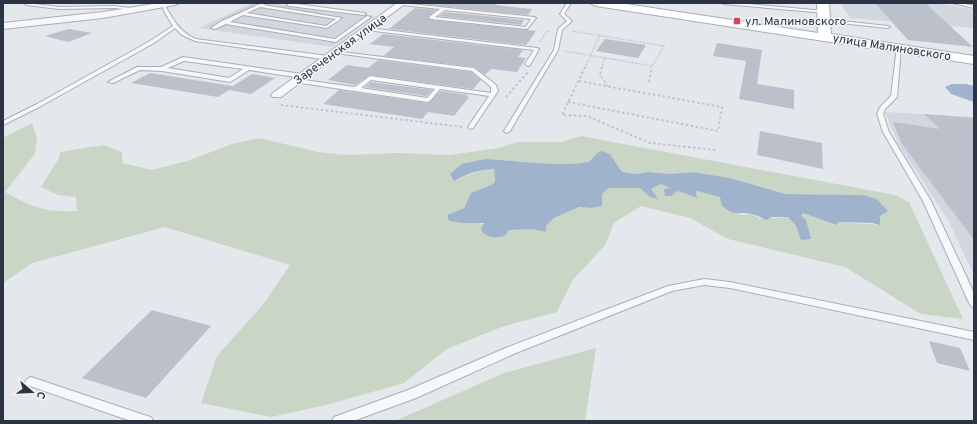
<svg xmlns="http://www.w3.org/2000/svg" width="977" height="424" viewBox="0 0 977 424" font-family="Overpass,sans-serif">
	<style>
		.built { fill: #d2d6de }
		.green { fill: #c9d6c5; fill-rule: evenodd }
		.water { fill: #9fb4cc }
		.building { fill: #bbc0ca }
		.lines { fill: none; stroke-linecap: round; stroke-linejoin: round }
		.lane-casing { stroke: #a9aeb7; stroke-width: 2 }
		.street-casing { stroke: #a9aeb7; stroke-width: 2 }
		.secondary-casing { stroke: #a9aeb7; stroke-width: 2 }
		.path-far1 { stroke: #c2c5cb; stroke-width: 1.5; stroke-dasharray: 1.5 1.5; stroke-linecap: butt }
		.path { stroke: #c2c5cb; stroke-width: 2; stroke-dasharray: 2.5 2.5; stroke-linecap: butt }
		.lane { fill: #f7f8fa; fill-rule: evenodd }
		.street { fill: #f7f8fa; fill-rule: evenodd }
		.secondary { fill: #fff; fill-rule: evenodd }
		.poi-dot { fill: #d1495b; stroke: #f4f6f9; stroke-width: 1.5 }
		.labels { text-anchor: middle; stroke-width: 3; stroke-linejoin: round; paint-order: stroke }
		.far-poi-label { font-size: 12px; fill: #2b3445; stroke: #f4f6f9; text-anchor: start }
		.far-street-label { font-size: 12px; fill: #2b3445; stroke: #f4f6f9 }
	</style>
	<rect width="100%" height="100%" fill="#e4e7ec"/>
	<g class="built">
		<polygon points="252,3 279,3 277,4 375,16 332,47 199,28"/>
		<polygon points="840,3 938,3 974,10 974,28 850,18"/>
		<polygon points="885,112 974,117 974,275 948,220 899,145"/>
	</g>
	<g class="green">
		<path d="M32,123L37,137L35,154L5,192C31,207 47,213 77,211L76,197L58,195L41,187L59,158L60,152L104,145L122,152V163L152,170L187,161L232,144L259,138L318,152L345,155L398,153L449,155L499,148L517,142H561L581,136L895,195L909,202L963,319L921,314L845,267L728,239L690,218L641,206L614,223L605,245L573,280L557,312L504,326L447,349L404,383L326,405L271,417L201,403L217,356L265,302L290,265L165,227L32,263L3,283V138ZM597,153L610,154L622,172L636,174L649,172L670,174L693,172L730,178L786,194L863,195L880,216V225L839,222L835,225L803,213L801,217L802,240L796,226L788,217L760,219L752,214L741,215L721,197L697,191L696,194L698,197C686,196 674,189 661,184L652,187L651,190L657,198L650,197L640,188H609L602,194V201L590,208L579,207L554,218L546,226V232L532,229L509,230L475,222L462,223L447,215L464,208L471,193L493,184L495,181L494,169H484L454,181L463,163C471,163 479,159 487,159C521,161 555,167 589,162Z"/>
		<polygon points="596,348 585,421 395,421 504,373"/>
	</g>
	<g class="water">
		<polygon points="952,84 966,84 974,86 974,102 951,94 945,87"/>
		<path d="M602,151L610,154L622,172L636,174L649,172L670,174L693,172L730,178L786,194L863,195L877,199L888,211L880,216V225L872,223L839,222L836,225L803,213L801,216L806,220L811,239L801,240L796,226L788,217H771L767,220C761,219 758,215 752,214C738,211 736,217 722,206L720,197L697,191L696,194L698,198L677,191L671,196H665L664,189L670,188L661,184L651,189L658,199L650,197L640,188H609L602,194V206L590,208L579,207L554,218L546,226V232L532,229L509,230L505,236C496,238 487,239 481,230L484,223H462L449,221L447,215L464,208L471,193L493,184L495,181L494,169C479,169 467,174 454,181L450,174L463,163C471,163 479,159 487,159C521,161 555,167 589,162L597,153Z"/>
	</g>
	<g class="building">
		<polygon points="497,3 495,5 532,9 528,15 421,4"/>
		<polygon points="875,3 925,3 973,47 908,40"/>
		<polygon points="415,8 436,10 428,17 431,20 536,31 526,45 389,29"/>
		<polygon points="445,12 524,20 521,25 439,16"/>
		<polygon points="69,29 92,33 68,42 45,36"/>
		<polygon points="383,34 523,50 518,57 526,58 517,72 491,69 485,75 474,67 383,56 394,47 370,44"/>
		<polygon points="605,39 646,45 638,58 596,51"/>
		<polygon points="717,43 762,50 757,84 794,90 794,109 739,99 746,61 713,56"/>
		<polygon points="378,60 471,72 481,80 473,89 370,75 355,85 328,80 347,65 368,68"/>
		<polygon points="150,73 233,86 252,74 275,78 251,94 229,90 218,97 131,83"/>
		<polygon points="371,82 432,90 426,96 365,87"/>
		<polygon points="339,90 428,103 441,91 468,95 466,96 469,97 454,116 428,112 422,119 323,104"/>
		<polygon points="924,114 974,118 974,240 902,144 893,122 940,129"/>
		<polygon points="760,131 822,143 823,169 757,155"/>
		<polygon points="152,310 211,326 146,398 82,378"/>
		<polygon points="929,341 960,348 970,371 937,363"/>
	</g>
	<g class="lines">
		<defs>
			<g id="lane">
				<polygon points="26,3 59,7 114,6 138,9 136,10 114,8 59,9 27,5 25,4"/>
				<path d="M262,3L265,4L264,5L342,18L327,28L243,15L230,22L335,39L367,16L371,17L336,42L226,24L215,29L211,28L222,21ZM260,7L336,19L326,26L247,13Z"/>
				<polygon points="289,3 364,13 366,14 364,15 289,6 287,5"/>
				<path d="M401,3L534,17L536,18L527,29L431,19L429,18V17L440,9L402,5L400,4ZM445,10L531,19L526,27L435,17Z"/>
				<polygon points="567,3 571,3 564,14 572,21 562,30 558,50 510,131 507,133 505,132 504,131 554,50 558,29 567,21 560,14"/>
				<polygon points="722,3 738,3 825,11 827,12 825,13 724,4"/>
				<polygon points="952,3 960,3 974,6 974,8"/>
				<path d="M162,4H164C173,19 179,32 196,39L329,56L332,58L329,60L195,41L182,35L175,28L154,43L41,106L3,125V121L37,104L150,41L173,26L164,11Z"/>
				<polygon points="823,19 888,26 890,27 888,28 821,21 821,20"/>
				<polygon points="368,28 537,48 539,49 530,65 528,66 525,64 534,50 366,30 366,28"/>
				<polygon points="897,47 901,48 897,97 885,109 883,114 889,132 931,201 974,293 974,307 971,306 969,303 923,201 883,132 877,114 880,107 891,96"/>
				<path d="M333,51L474,68L496,85L498,91L473,128L471,129L468,127L489,96L440,89L430,101L428,102L294,82V80L296,79L355,87L370,76L491,93V87L472,71L335,53L333,52ZM371,80L435,89L427,98L361,88Z"/>
				<path d="M183,57L302,74L305,76L302,78L249,70L230,82L162,71L140,70L113,83L108,82L137,67H161ZM184,61L243,69L229,78L168,68Z"/>
				<polygon points="704,279 730,282 974,332 974,340 730,288 704,285 672,291 516,353 416,398 353,421 332,421 334,417 408,390 508,347 668,286"/>
				<polygon points="31,377 147,416 151,417 153,421 131,421 27,385 25,382 27,379"/>
			</g>
			<g id="street">
				<polygon points="160,3 179,3 175,5 103,18 3,29 3,23 103,12"/>
				<polygon points="397,3 406,3 281,97 273,97 271,95 273,93"/>
			</g>
			<polygon id="secondary" points="590,3 619,3 818,33 817,3 829,3 831,34 974,56 974,64 596,6"/>
		</defs>
		<use href="#lane" class="lane-casing"/>
		<use href="#street" class="street-casing"/>
		<use href="#secondary" class="secondary-casing"/>
		<g class="path-far1">
			<polyline points="572,31 664,46 652,66"/>
			<polyline points="540,42 546,32 550,31"/>
			<polyline points="564,51 652,66 652,68"/>
			<polyline points="585,68 600,35"/>
			<polyline points="602,68 605,58"/>
		</g>
		<g class="path">
			<polyline points="585,67 562,115 587,116 650,143 716,150"/>
			<polyline points="602,67 600,75 608,86"/>
			<polyline points="649,82 652,67"/>
			<polyline points="506,97 528,72"/>
			<polyline points="568,102 718,131 722,107 578,81"/>
			<polyline points="281,105 463,127"/>
		</g>
		<use href="#lane" class="lane"/>
		<use href="#street" class="street"/>
		<use href="#secondary" class="secondary"/>
	</g>
	<rect class="poi-dot" x="733" y="17" width="8" height="8" rx="2"/>
	<g class="labels">
		<g class="far-poi-label">
			<text x="745" y="25">ул. Малиновского</text>
		</g>
		<g class="far-street-label">
			<text transform="translate(892 47) rotate(9)" y="4">улица Малиновского</text>
			<text transform="translate(340 49) rotate(-36)" y="4">Зареченская улица</text>
		</g>
	</g>
	<rect width="977" height="424" fill="none" stroke="#2b3445" stroke-width="8"/>
	<g transform="translate(32 392) rotate(109)" stroke="#f4f6f9" stroke-width="3" paint-order="stroke">
	<path d="M0-3L7 15L0 10L-7 15Z" fill="#2b3445"/>
	<text y="-6" font-size="11" font-weight="bold" text-anchor="middle" fill="#2b3445">С</text>
	</g>
</svg>
